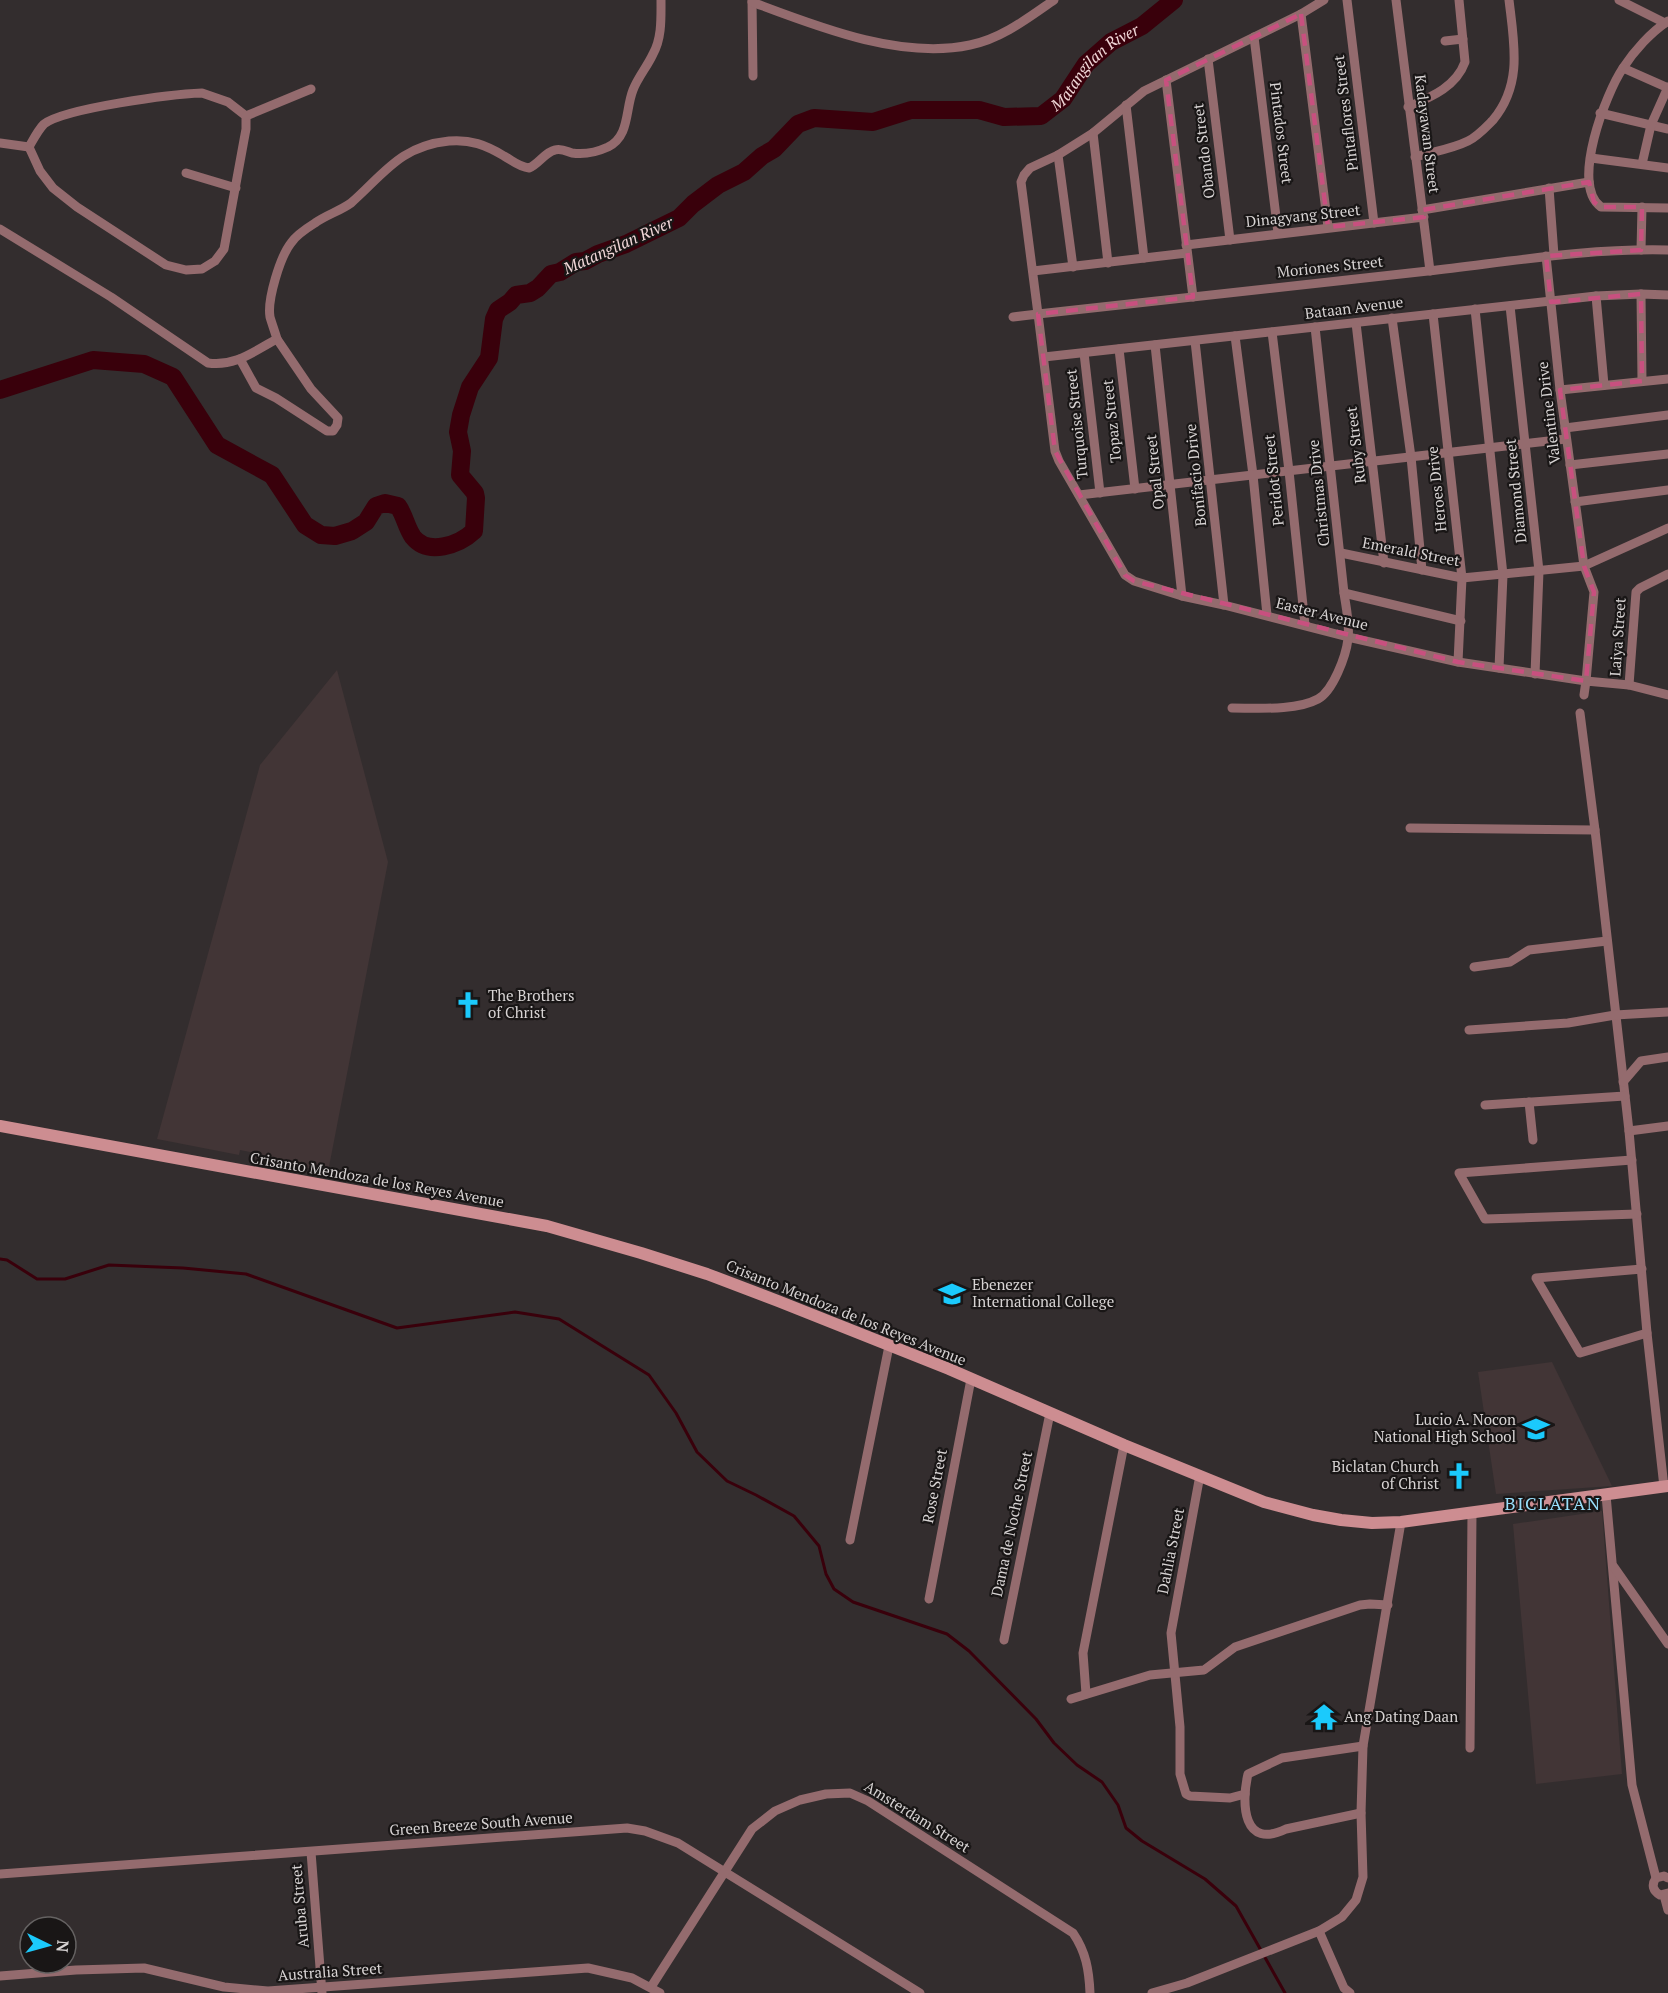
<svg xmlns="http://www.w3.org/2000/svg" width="1668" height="1993" viewBox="0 0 1668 1993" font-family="'PT Serif',serif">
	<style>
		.built { fill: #423536 }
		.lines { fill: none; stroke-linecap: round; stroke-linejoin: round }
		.stream { stroke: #39000b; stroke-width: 3 }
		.river { stroke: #39000b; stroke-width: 18 }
		.street { stroke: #946b6e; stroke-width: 9 }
		.secondary { stroke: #cd8d91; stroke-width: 12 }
		.marked { fill: none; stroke: #c8507f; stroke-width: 4.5; stroke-dasharray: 12 8; stroke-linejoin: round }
		.labels { text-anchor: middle; stroke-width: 4.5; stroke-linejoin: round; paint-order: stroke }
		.street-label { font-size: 15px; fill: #d7d3d3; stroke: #191616 }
		.poi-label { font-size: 15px; fill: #d7d3d3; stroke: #191616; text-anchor: start }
		.water-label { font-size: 16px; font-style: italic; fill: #f0d6d7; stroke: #191616 }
		.quarter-label { font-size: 18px; letter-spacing: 1.5px; fill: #98defa; stroke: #191616 }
	</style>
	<rect width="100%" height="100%" fill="#332d2e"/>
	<g class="built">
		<polygon points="337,670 388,862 328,1172 255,1158 255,1153 240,1150 239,1155 157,1139 260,765"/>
		<polygon points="1552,1362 1612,1486 1496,1494 1478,1372"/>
		<polygon points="1602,1511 1622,1774 1536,1784 1513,1524"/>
	</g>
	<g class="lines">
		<polyline class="stream" points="0,1259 7,1260 37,1279 65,1279 109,1265 183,1268 246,1274 397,1328 515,1312 559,1319 649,1375 676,1413 697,1452 727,1481 756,1495 794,1516 819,1546 826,1574 834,1589 853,1602 947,1634 969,1651 1036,1719 1054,1743 1077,1765 1102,1782 1118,1805 1126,1828 1142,1841 1205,1879 1236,1906 1285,1993"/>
		<path class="river" id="s1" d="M0,390L93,360L144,364L173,377L217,445L272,475L305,525L321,535L335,536L352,531L366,522L376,506L385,503L398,506C405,516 406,527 413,537C428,556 459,545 474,531L476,498L475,493L460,475L462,451L458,432L461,415L470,387L489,358L494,319L498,310L510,302L516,295L530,293L538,288L551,274L560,272L576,262L585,261L598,254L626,244L679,218L693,204L718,185L744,172L762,156L774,149L798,124L814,118L873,122L911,110H979L1004,117L1041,116L1063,99L1086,64L1111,42L1142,26L1174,0"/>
		<g class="street">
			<polyline points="752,0 753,76"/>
			<path d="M1324,0L1301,14L1144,91L1093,133L1058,155L1030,168L1024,175L1021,182L1038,314C1168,300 1298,286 1428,271C1508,262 1587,248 1668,250"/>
			<polyline points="1347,0 1374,223"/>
			<polyline points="1396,0 1430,271"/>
			<polyline points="1619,0 1665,23"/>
			<path d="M752,2C816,26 900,60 970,45C1001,39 1028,18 1054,0"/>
			<polyline points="1301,14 1328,227"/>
			<path d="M1668,21C1651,32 1634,51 1623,68C1606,93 1570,185 1601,207L1668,208"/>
			<polyline points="1254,37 1278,233"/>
			<polyline points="1445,41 1463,39"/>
			<polyline points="1208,59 1230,240"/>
			<polyline points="1623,68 1668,88"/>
			<polyline points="1166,80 1193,297"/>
			<path d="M202,93L228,102L246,116V129L224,249L215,261L202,269L186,270L166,265L77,207L53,188L40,171L29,147C33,140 38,130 44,124C65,108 173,94 202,93Z"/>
			<polyline points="1126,105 1144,258"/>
			<path d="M1408,107C1431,97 1456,87 1465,62L1459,0"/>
			<polyline points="1600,113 1668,129"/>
			<polyline points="246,116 311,89"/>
			<polyline points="1093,133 1108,263"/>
			<polyline points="0,143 29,147"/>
			<polyline points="1058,155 1073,267"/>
			<path d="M1415,157C1432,152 1452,149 1468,141C1478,136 1486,127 1493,120C1523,84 1514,43 1509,0"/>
			<polyline points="1591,158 1668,168"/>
			<polyline points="1642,164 1651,125 1668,87"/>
			<polyline points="186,173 236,188"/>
			<polyline points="1549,188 1554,255"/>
			<polyline points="1422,210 1589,182"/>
			<path d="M0,229L111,297L208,363C235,367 254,351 277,339C275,332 272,324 270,317C267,300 280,257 291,243C296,235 307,228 315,223C326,215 340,211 351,203C384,174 400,146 449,141C470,139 486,145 504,156C513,161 519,167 529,168C539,164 545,152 555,150C561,148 566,151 572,153C585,155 597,152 608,147C630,136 625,110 633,90C638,77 647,67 653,54C662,38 661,18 661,0"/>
			<polyline points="1186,245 1424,217"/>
			<polyline points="1641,250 1642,207"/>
			<polyline points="1033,271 1187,253"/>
			<polyline points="1641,294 1642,381"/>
			<polyline points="1596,296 1604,385"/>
			<polyline points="1510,306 1539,571 1535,674"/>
			<polyline points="1475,309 1503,575 1499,668"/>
			<polyline points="1433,314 1462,578 1458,662"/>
			<polyline points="1013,317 1038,314 1055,451 1059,461 1125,575 1134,581 1182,596 1224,605 1348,637 1458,662 1586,681 1594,592 1584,566 1668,528"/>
			<polyline points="1392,318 1411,457 1422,570"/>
			<polyline points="1356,323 1384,563"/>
			<polyline points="1272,332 1289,471 1305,625"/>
			<polyline points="1235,336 1253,475 1267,615"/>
			<polyline points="1195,341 1224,605"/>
			<polyline points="1155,345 1182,596"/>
			<polyline points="1119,349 1135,489"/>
			<polyline points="1084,353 1100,493"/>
			<polyline points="1044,357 1596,296 1641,294 1668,295"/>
			<polyline points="240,359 256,388 276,398 327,431 333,431 337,425 338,418 311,389 277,339"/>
			<polyline points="1560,390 1668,379"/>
			<polyline points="1565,428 1668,415"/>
			<polyline points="1570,465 1668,454"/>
			<polyline points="1079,495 1566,439"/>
			<polyline points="1575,502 1668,490"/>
			<polyline points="1341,553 1462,578 1584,566 1560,390 1546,256"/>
			<polyline points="1344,593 1461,621"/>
			<polyline points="1629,685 1636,592 1640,588 1668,574"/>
			<polyline points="1584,695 1586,681 1629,685 1668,695"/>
			<path d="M1232,708C1257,708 1296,711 1318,699C1333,691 1346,656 1348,639C1350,624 1346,607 1344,593L1315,327"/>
			<polyline points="1580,713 1595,830 1629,1131 1647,1333 1664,1487"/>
			<polyline points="1410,828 1595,830"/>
			<polyline points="1474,967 1510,962 1529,950 1607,941"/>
			<polyline points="1469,1030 1568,1023 1615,1015 1668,1012"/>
			<polyline points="1623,1082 1641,1061 1668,1057"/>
			<polyline points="1529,1102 1533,1140"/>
			<polyline points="1485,1105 1625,1096"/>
			<polyline points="1629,1131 1668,1126"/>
			<polyline points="1632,1160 1459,1173 1485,1219 1637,1214"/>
			<polyline points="1642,1269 1536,1278 1580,1353 1647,1333"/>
			<polyline points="1200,1475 1171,1633 1180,1727 1180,1774 1186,1794 1190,1796 1230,1798 1245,1794"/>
			<polyline points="1606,1495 1632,1785 1656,1878"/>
			<polyline points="850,1540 889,1346"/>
			<polyline points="1614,1567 1668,1644"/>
			<polyline points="929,1599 971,1379"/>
			<polyline points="1004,1640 1050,1413"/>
			<polyline points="1086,1694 1083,1653 1124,1445"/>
			<polyline points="1071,1699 1150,1675 1204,1670 1235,1647 1360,1605 1370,1604 1388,1605"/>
			<polyline points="1470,1748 1472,1513"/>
			<path d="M1361,1813L1286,1829C1243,1850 1241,1804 1248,1774L1282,1758L1363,1746"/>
			<polyline points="311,1852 322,1993"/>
			<polyline points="0,1874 627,1828 645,1831 678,1843 920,1993"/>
			<path d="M1668,1878L1664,1876L1656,1878C1651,1885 1653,1891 1660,1895L1668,1893"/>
			<polyline points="1664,1895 1668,1910"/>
			<polyline points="1319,1931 1344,1988 1350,1993"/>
			<polyline points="0,1976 76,1970 144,1968 224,1987 268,1991 588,1968 632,1978 660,1993"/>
			<path d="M651,1987L752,1829L775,1811L800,1800L826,1794L850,1793L868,1801L1073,1933C1086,1952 1089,1970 1090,1993"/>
			<polyline points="1152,1993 1187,1983 1319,1931 1342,1917 1356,1900 1363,1877 1361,1813 1363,1746 1401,1522"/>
		</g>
		<polyline class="secondary" points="0,1126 547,1226 641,1253 707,1274 778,1301 949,1369 1124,1445 1264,1502 1313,1515 1341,1520 1372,1523 1401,1522 1668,1486"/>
	</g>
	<path class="marked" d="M1301,14L1328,227L1424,217L1422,210L1589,182L1594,202L1601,207H1642L1641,250L1546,256L1551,302L1641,294L1642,381L1560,390L1584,566L1594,592L1586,681L1458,662L1134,581L1125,575L1055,451L1038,314L1193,297L1166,80Z"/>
	<defs>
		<symbol id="church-bare" viewBox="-9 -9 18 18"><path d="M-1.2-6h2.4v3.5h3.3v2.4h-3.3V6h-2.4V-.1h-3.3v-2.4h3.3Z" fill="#1bcafc" stroke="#191616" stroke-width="2.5" paint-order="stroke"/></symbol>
		<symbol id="university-bare" viewBox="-9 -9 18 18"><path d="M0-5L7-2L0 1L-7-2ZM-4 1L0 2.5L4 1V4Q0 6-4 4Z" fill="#1bcafc" stroke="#191616" stroke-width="2.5" paint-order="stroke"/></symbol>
		<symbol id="school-bare" viewBox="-9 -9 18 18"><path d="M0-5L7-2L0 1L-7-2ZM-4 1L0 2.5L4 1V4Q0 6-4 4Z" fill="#1bcafc" stroke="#191616" stroke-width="2.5" paint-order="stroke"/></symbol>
		<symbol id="temple-bare" viewBox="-9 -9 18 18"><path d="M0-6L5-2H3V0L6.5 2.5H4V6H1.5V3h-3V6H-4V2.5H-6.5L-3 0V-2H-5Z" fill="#1bcafc" stroke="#191616" stroke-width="2.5" paint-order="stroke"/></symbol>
	</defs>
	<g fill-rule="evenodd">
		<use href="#church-bare" x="449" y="986" width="38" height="38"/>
		<use href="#university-bare" x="933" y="1275" width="38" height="38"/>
		<use href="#school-bare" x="1517" y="1410" width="38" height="38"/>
		<use href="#church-bare" x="1440" y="1457" width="38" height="38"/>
		<use href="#temple-bare" x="1305" y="1698" width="38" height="38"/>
	</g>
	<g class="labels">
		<g class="street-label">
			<text transform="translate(1346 113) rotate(-97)" y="5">Pintaflores Street</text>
			<text transform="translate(1281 133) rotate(83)" y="5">Pintados Street</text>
			<text transform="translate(1427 134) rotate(83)" y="5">Kadayawan Street</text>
			<text transform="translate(1204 151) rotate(-97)" y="5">Obando Street</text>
			<text transform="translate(1303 216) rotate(-6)" y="5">Dinagyang Street</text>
			<text transform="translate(1330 267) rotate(-6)" y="5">Moriones Street</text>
			<text transform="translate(1354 308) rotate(-7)" y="5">Bataan Avenue</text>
			<text transform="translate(1549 413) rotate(-97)" y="5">Valentine Drive</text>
			<text transform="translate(1112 421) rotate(-96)" y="5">Topaz Street</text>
			<text transform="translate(1077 424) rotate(-96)" y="5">Turquoise Street</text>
			<text transform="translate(1356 445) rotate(-97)" y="5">Ruby Street</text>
			<text transform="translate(1155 472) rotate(-96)" y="5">Opal Street</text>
			<text transform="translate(1196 475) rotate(-96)" y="5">Bonifacio Drive</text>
			<text transform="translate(1274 480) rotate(-96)" y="5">Peridot Street</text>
			<text transform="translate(1437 489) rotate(-96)" y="5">Heroes Drive</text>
			<text transform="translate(1516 491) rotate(-96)" y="5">Diamond Street</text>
			<text transform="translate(1319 493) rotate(-96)" y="5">Christmas Drive</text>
			<text transform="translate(1411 552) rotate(11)" y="5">Emerald Street</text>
			<text transform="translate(1322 614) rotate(14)" y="5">Easter Avenue</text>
			<text transform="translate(1618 637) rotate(-86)" y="5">Laiya Street</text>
			<text transform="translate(377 1180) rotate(10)" y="5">Crisanto Mendoza de los Reyes Avenue</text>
			<text transform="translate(846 1313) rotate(22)" y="5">Crisanto Mendoza de los Reyes Avenue</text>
			<text transform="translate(935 1486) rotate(-79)" y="5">Rose Street</text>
			<text transform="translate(1012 1524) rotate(-78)" y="5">Dama de Noche Street</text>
			<text transform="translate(1171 1551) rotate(-79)" y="5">Dahlia Street</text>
			<text transform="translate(917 1817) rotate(32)" y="5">Amsterdam Street</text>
			<text transform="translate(481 1824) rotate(-4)" y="5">Green Breeze South Avenue</text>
			<text transform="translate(300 1906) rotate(-95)" y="5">Aruba Street</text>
			<text transform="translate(330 1972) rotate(-4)" y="5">Australia Street</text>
		</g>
		<g class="poi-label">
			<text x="488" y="1001">The Brothers<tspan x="488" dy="17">of Christ</tspan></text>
			<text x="972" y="1290">Ebenezer<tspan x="972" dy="17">International College</tspan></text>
			<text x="1516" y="1425" text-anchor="end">Lucio A. Nocon<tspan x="1516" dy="17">National High School</tspan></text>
			<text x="1439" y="1472" text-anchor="end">Biclatan Church<tspan x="1439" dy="17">of Christ</tspan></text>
			<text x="1344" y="1722">Ang Dating Daan</text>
		</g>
		<g class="water-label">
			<text dy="6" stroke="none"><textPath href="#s1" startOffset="1512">Matangilan River</textPath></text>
			<text transform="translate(618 245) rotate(-24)" y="6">Matangilan River</text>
		</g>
		<g class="quarter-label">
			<text x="1553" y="1510">BICLATAN</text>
		</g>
	</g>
	<g transform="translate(48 1945) rotate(95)"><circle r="28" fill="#191616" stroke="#656262" stroke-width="1.5"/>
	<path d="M0-4.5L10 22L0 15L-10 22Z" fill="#1bcafc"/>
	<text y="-9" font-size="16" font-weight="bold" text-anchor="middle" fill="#d7d3d3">N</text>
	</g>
</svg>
